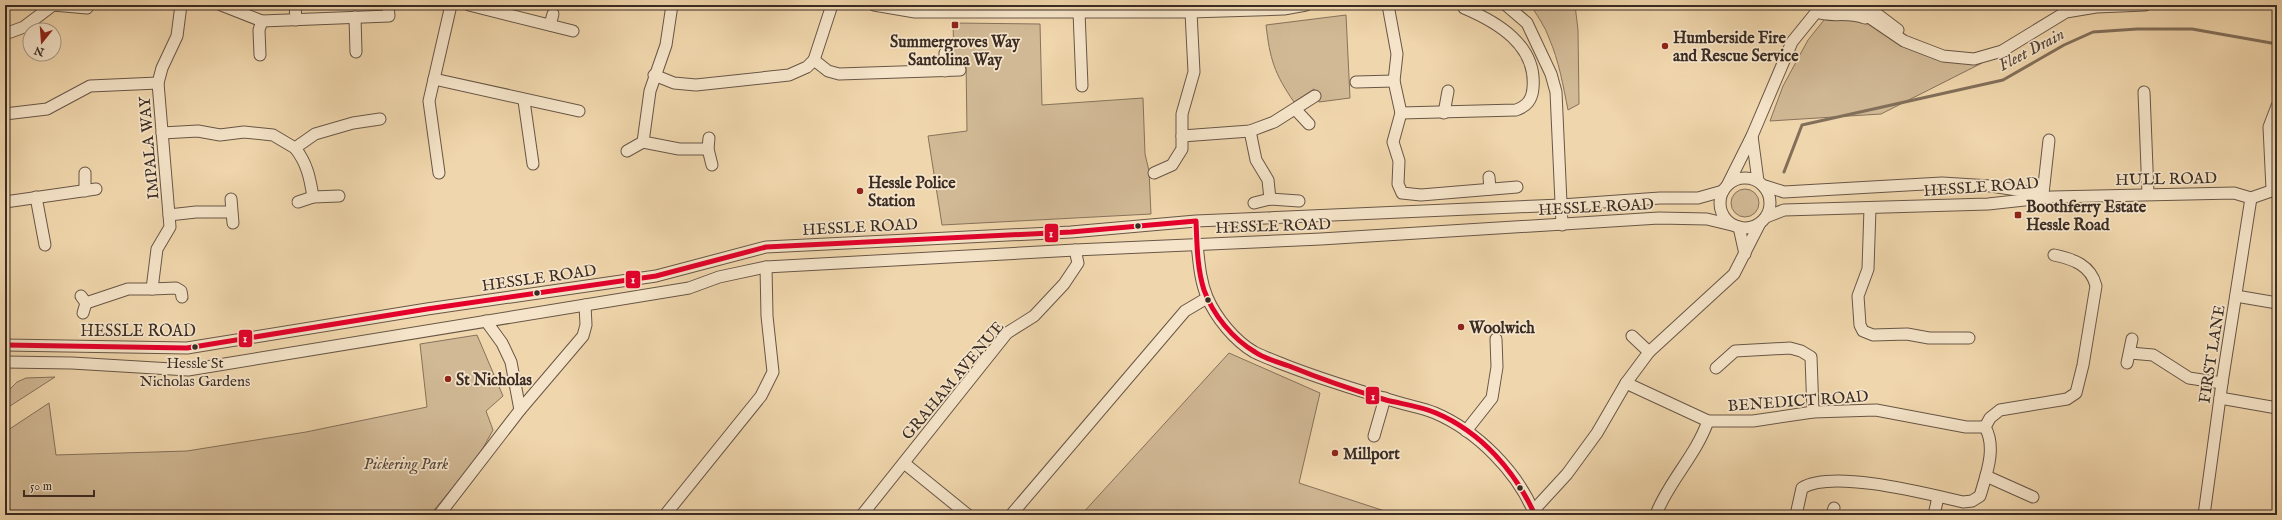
<svg xmlns="http://www.w3.org/2000/svg" width="2282" height="520" viewBox="0 0 2282 520" font-family="'IM FELL English',serif">
	<style>
		.green { fill: #d1b995; stroke: #86725c }
		.lines { fill: none; stroke-linecap: round; stroke-linejoin: round }
		.stream { stroke: #826f5a; stroke-width: 3 }
		.minor-casing { stroke: #685646; stroke-width: 13 }
		.minor { stroke: #f5e4c9; stroke-width: 11 }
		.bus-1-casing { stroke: #f5e4c9; stroke-width: 8 }
		.bus-1 { stroke: #e4002b; stroke-width: 5 }
		.poi-dot { fill: #8f2418; stroke: #f5e4c9; stroke-width: 1.5 }
		.bus-dot { fill: #3a2c24; stroke: #f5e4c9; stroke-width: 1.5 }
		.labels { text-anchor: middle; stroke-width: 3.5; stroke-linejoin: round; paint-order: stroke }
		.bus-label { font-size: 15px; fill: #3a2c24; stroke: #f5e4c9 }
		.poi-label { font-size: 16px; font-weight: bold; fill: #3a2c24; stroke: #f5e4c9; text-anchor: start }
		.street-label { font-size: 16px; fill: #3a2c24; stroke: #f5e4c9 }
		.park-label { font-size: 16px; font-style: italic; fill: #58483b; stroke: #f5e4c9 }
		.water-label { font-size: 17px; font-style: italic; fill: #58483a; stroke: #f5e4c9 }
		.line-badge { stroke: #f5e4c9; stroke-width: 1.5 }
		.badge-label { font-size: 11px; text-anchor: middle; font-weight: bold; fill: #fff }
	</style>
	<rect width="100%" height="100%" fill="#f0d6ac"/>
	<filter id="stains"><feTurbulence type="fractalNoise" baseFrequency=".005" numOctaves="4"/><feColorMatrix values="0 0 0 0 .2 0 0 0 0 .09 0 0 0 0 .02 0 0 0 .5 -.17"/></filter>
	<radialGradient id="worn" r=".72"><stop offset=".6" stop-color="#630" stop-opacity="0"/><stop offset="1" stop-color="#630" stop-opacity=".3"/></radialGradient>
	<g class="green">
		<path d="M1531,5H1575L1578,30L1579,104L1568,110C1563,85 1559,61 1549,38C1545,26 1537,16 1531,5Z"/>
		<polygon points="1852,7 1932,57 1982,63 1881,114 1770,121 1783,86 1808,40 1832,10"/>
		<path d="M1346,15L1350,98L1319,102L1314,89L1294,102C1274,73 1270,59 1266,25Z"/>
		<polygon points="953,23 1040,24 1042,105 1143,98 1145,154 1149,171 1151,214 942,225 928,136 967,131 966,61 954,59"/>
		<circle cx="1745" cy="203" r="14"/>
		<polygon points="477,335 503,396 486,411 493,430 478,457 430,515 5,515 5,432 49,403 56,455 187,451 306,432 427,407 420,344"/>
		<polygon points="1229,353 1320,393 1299,483 1397,515 1081,515"/>
		<polygon points="55,377 10,406 5,399 5,394 17,382 26,378"/>
	</g>
	<g class="lines">
		<polyline class="stream" points="1784,172 1802,125 2003,80 2064,45 2093,32 2137,29 2192,29 2277,44"/>
		<defs>
			<g id="minor">
				<polyline points="221,5 262,21 389,16 388,5"/>
				<polyline points="295,5 296,20"/>
				<polyline points="469,5 573,31"/>
				<polyline points="672,5 666,45 650,91 643,142 679,149 708,149"/>
				<polyline points="874,5 915,12 1191,12 1284,9 1306,5"/>
				<polyline points="1388,5 1397,54 1394,81 1401,113 1393,142 1399,161 1398,184 1402,193 1421,195 1517,187"/>
				<polyline points="1506,5 1527,23 1551,74 1556,92 1562,225"/>
				<polyline points="1851,5 1904,41 1943,56 1974,59 2002,51 2066,12 2096,7 2145,5"/>
				<polyline points="1865,5 1898,30"/>
				<polyline points="1079,12 1082,86"/>
				<path d="M1816,12C1831,18 1846,11 1865,18"/>
				<polyline points="355,17 356,52"/>
				<polyline points="550,25 553,14"/>
				<polyline points="5,34 24,27 53,5 87,8 87,5"/>
				<polyline points="945,53 945,71"/>
				<polyline points="260,55 259,30 262,21"/>
				<polyline points="814,60 832,5"/>
				<polyline points="654,75 674,83 696,85 789,75 807,67 814,60 828,71 839,74 960,70"/>
				<polyline points="434,79 579,111"/>
				<polyline points="1356,82 1394,81"/>
				<polyline points="2144,92 2148,194"/>
				<polyline points="524,101 533,164"/>
				<polyline points="1295,109 1309,124"/>
				<path d="M1401,113L1516,110C1527,106 1532,100 1533,88C1537,45 1497,22 1464,8"/>
				<polyline points="1444,113 1448,91"/>
				<polyline points="5,114 47,109 90,86 158,83"/>
				<polyline points="1250,131 1256,160 1268,180 1270,199"/>
				<polyline points="162,133 198,131 220,135 244,132 273,135 295,148 315,134 353,123 380,119"/>
				<polyline points="1182,136 1250,131 1274,122 1315,96"/>
				<polyline points="1752,136 1758,181"/>
				<polyline points="709,138 708,149 712,165"/>
				<path d="M295,148C307,163 310,178 313,197"/>
				<polyline points="627,151 643,142"/>
				<polyline points="85,173 85,191"/>
				<polyline points="439,173 429,101 451,5"/>
				<polyline points="1154,173 1172,165 1182,149 1182,114 1194,72 1191,12"/>
				<polyline points="1489,177 1490,189"/>
				<circle cx="1745" cy="203" r="25"/>
				<polyline points="1728,184 1752,136 1792,42 1822,5"/>
				<polyline points="1765,186 1784,192 1942,183 1991,186 2042,194"/>
				<polyline points="2272,189 2269,127 2277,106"/>
				<polyline points="2043,194 2049,140"/>
				<polyline points="36,197 45,245"/>
				<polyline points="231,199 233,223"/>
				<polyline points="5,202 96,189"/>
				<polyline points="298,202 313,197 339,196"/>
				<polyline points="1254,203 1270,199 1299,201"/>
				<polyline points="1870,208 1868,269 1858,296 1860,325 1863,331 1873,335 1907,334 1929,338 1969,338"/>
				<polyline points="169,215 196,212 231,212"/>
				<polyline points="1766,217 1784,210 1988,204 2052,197 2234,193 2251,198 2277,189"/>
				<polyline points="1739,227 1745,254"/>
				<path d="M1197,244C1199,262 1200,280 1207,297C1216,318 1235,341 1254,352C1264,357 1275,361 1285,365C1321,379 1360,391 1397,402C1410,406 1423,408 1435,413C1477,431 1518,472 1535,515"/>
				<polyline points="152,289 176,288 181,291 182,297"/>
				<polyline points="81,296 86,303 83,313"/>
				<polyline points="2236,296 2277,303"/>
				<polyline points="86,303 128,289 152,289 157,249 170,227 158,83 162,68 177,36 181,5"/>
				<polyline points="486,321 502,343 511,362 520,410"/>
				<polyline points="1632,336 1649,352"/>
				<polyline points="5,345 187,348 427,309 656,276 766,247 1071,232 1196,221 1561,205 1660,198 1698,198 1723,191"/>
				<polyline points="2130,353 2153,355 2189,378 2222,383"/>
				<polyline points="5,362 72,363 188,370 689,288 719,277 766,267 1075,250 1321,239 1659,218 1707,219 1736,226"/>
				<polyline points="2127,363 2132,339"/>
				<polyline points="1716,368 1735,351 1790,348 1801,351 1811,357 1813,412"/>
				<path d="M1626,383L1708,421H1753L1813,412L1876,410L1966,427H1985C1997,448 1986,475 1980,496L1972,501L1963,502C1928,494 1833,469 1802,488L1796,515"/>
				<polyline points="2220,398 2277,408"/>
				<path d="M1985,427L1990,418L2000,410L2067,399L2076,393L2083,365L2096,286C2091,265 2073,259 2054,255"/>
				<polyline points="1466,431 1492,398 1497,367 1496,339"/>
				<polyline points="1374,436 1385,398"/>
				<polyline points="904,463 968,515"/>
				<polyline points="1986,476 2033,497"/>
				<polyline points="1533,511 1567,474 1597,433 1626,383 1649,352 1734,274 1760,223"/>
				<polyline points="439,515 520,410 583,336 586,325 585,305"/>
				<polyline points="665,515 761,396 773,372 767,316 766,267"/>
				<polyline points="862,515 1007,333 1034,316 1064,284 1078,263 1075,250"/>
				<polyline points="1011,515 1185,311 1207,298"/>
				<path d="M1658,515L1657,512C1670,480 1696,455 1708,421"/>
				<polyline points="1832,515 1834,508"/>
				<polyline points="1934,515 1938,497"/>
				<polyline points="2204,515 2222,383 2251,198"/>
			</g>
		</defs>
		<use href="#minor" class="minor-casing"/>
		<use href="#minor" class="minor"/>
		<defs>
			<path id="bus-1" d="M5,345L187,348L427,309L656,276L766,247L1071,232L1196,221C1197,244 1197,268 1204,290C1213,315 1233,339 1255,352C1265,359 1278,362 1289,366C1321,379 1353,390 1386,400C1402,404 1420,406 1436,413C1481,432 1515,471 1535,515"/>
		</defs>
		<use href="#bus-1" class="bus-1-casing"/>
		<use href="#bus-1" class="bus-1"/>
	</g>
	<g class="poi-dot">
		<rect x="951" y="21" width="8" height="8" rx="2"/>
		<circle cx="1665" cy="46" r="4"/>
		<circle cx="860" cy="191" r="4"/>
		<rect x="2014" y="211" width="8" height="8" rx="2"/>
		<circle cx="1461" cy="327" r="4"/>
		<circle cx="448" cy="379" r="4"/>
		<circle cx="1335" cy="453" r="4"/>
	</g>
	<g class="bus-dot">
		<circle cx="1138" cy="226" r="3.5"/>
		<circle cx="537" cy="293" r="3.5"/>
		<circle cx="1208" cy="300" r="3.5"/>
		<circle cx="195" cy="347" r="3.5"/>
		<circle cx="1520" cy="488" r="3.5"/>
	</g>
	<g class="labels">
		<g class="bus-label">
			<text x="195" y="368">Hessle St<tspan x="195" dy="18">Nicholas Gardens</tspan></text>
		</g>
		<g class="poi-label">
			<text x="1673" y="43">Humberside Fire<tspan x="1673" dy="18">and Rescue Service</tspan></text>
			<text x="955" y="47" text-anchor="middle">Summergroves Way<tspan x="955" dy="18">Santolina Way</tspan></text>
			<text x="868" y="188">Hessle Police<tspan x="868" dy="18">Station</tspan></text>
			<text x="2026" y="212">Boothferry Estate<tspan x="2026" dy="18">Hessle Road</tspan></text>
			<text x="1469" y="333">Woolwich</text>
			<text x="456" y="385">St Nicholas</text>
			<text x="1343" y="459">Millport</text>
		</g>
		<g class="street-label">
			<text transform="translate(148 148) rotate(-95)" y="6">IMPALA WAY</text>
			<text transform="translate(2166 178) rotate(-1)" y="6">HULL ROAD</text>
			<text transform="translate(1981 186) rotate(-4)" y="6">HESSLE ROAD</text>
			<text transform="translate(1596 206) rotate(-3)" y="6">HESSLE ROAD</text>
			<text transform="translate(1273 225) rotate(-2)" y="6">HESSLE ROAD</text>
			<text transform="translate(860 226) rotate(-3)" y="6">HESSLE ROAD</text>
			<text transform="translate(539 277) rotate(-8)" y="6">HESSLE ROAD</text>
			<text x="138" y="336">HESSLE ROAD</text>
			<text transform="translate(2211 354) rotate(-81)" y="6">FIRST LANE</text>
			<text transform="translate(952 380) rotate(-50)" y="6">GRAHAM AVENUE</text>
			<text transform="translate(1798 400) rotate(-4)" y="6">BENEDICT ROAD</text>
		</g>
		<g class="park-label">
			<text x="406" y="469">Pickering Park</text>
		</g>
		<g class="water-label">
			<text transform="translate(2031 49) rotate(-28)" y="6">Fleet Drain</text>
		</g>
	</g>
	<g class="line-badge">
		<rect x="1044" y="223" width="15" height="20" rx="4" fill="#e4002b"/>
		<rect x="625" y="270" width="16" height="19" rx="4" fill="#e4002b"/>
		<rect x="238" y="329" width="15" height="19" rx="4" fill="#e4002b"/>
		<rect x="1365" y="386" width="15" height="19" rx="4" fill="#e4002b"/>
	</g>
	<g class="badge-label">
		<text x="1051" y="237">1</text>
		<text x="633" y="283">1</text>
		<text x="245" y="342">1</text>
		<text x="1373" y="400">1</text>
	</g>
	<rect width="2282" height="520" fill="none" stroke="#f0d6ac" stroke-width="20"/>
	<rect x="6" y="6" width="2270" height="508" fill="none" stroke="#3a2c24" stroke-width="2"/>
	<rect x="10" y="10" width="2262" height="500" fill="none" stroke="#3a2c24"/>
	<g transform="translate(42 42) rotate(197)"><circle r="19" fill="#f5e4c9" stroke="#aa9a87"/>
	<path d="M0-3L7 15L0 10L-7 15Z" fill="#8f2418"/>
	<text y="-6" font-size="11" font-weight="bold" text-anchor="middle" fill="#3a2c24">N</text>
	</g>
	<path d="M24 490v6h70v-6" fill="none" stroke="#3a2c24" stroke-width="2"/>
	<text x="30" y="490" font-size="12" fill="#3a2c24" stroke="#f5e4c9" stroke-width="3" paint-order="stroke">50 m</text>
	<rect width="100%" height="100%" filter="url(#stains)"/>
	<rect width="100%" height="100%" fill="url(#worn)"/>
</svg>
